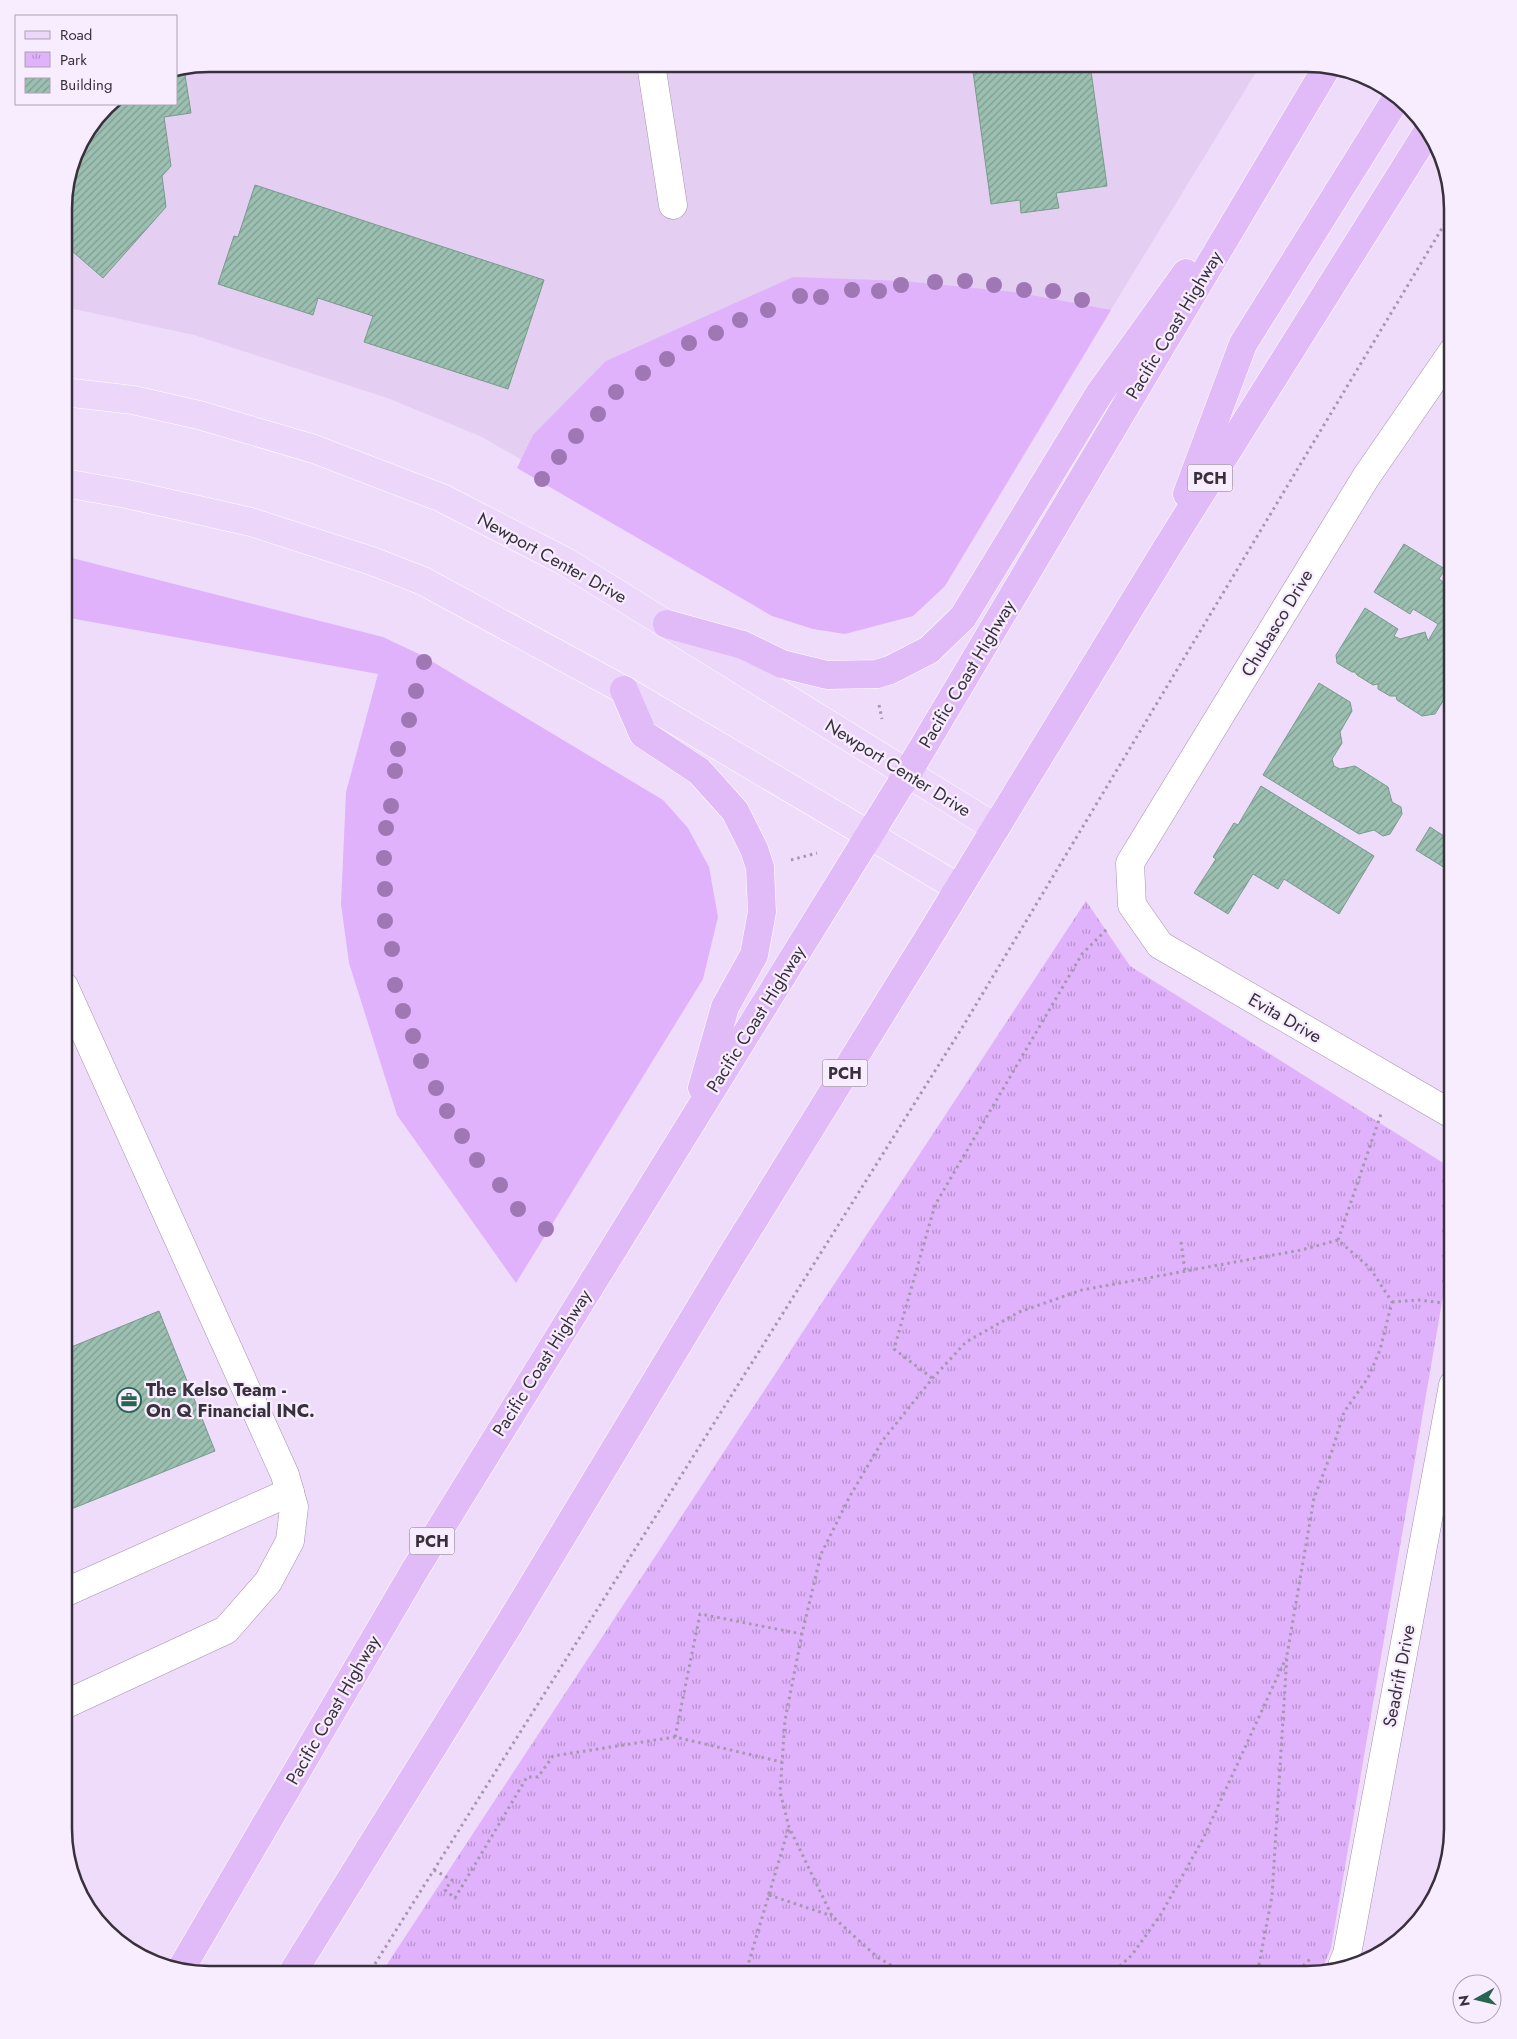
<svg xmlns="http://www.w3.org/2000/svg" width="1517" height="2039" viewBox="0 0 1517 2039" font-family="Jost,sans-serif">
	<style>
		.built { fill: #e4cef2 }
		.grass { fill: #e0b2fb }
		.park { fill: url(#park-tufts) }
		.building { fill: url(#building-hatch); stroke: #789b8c }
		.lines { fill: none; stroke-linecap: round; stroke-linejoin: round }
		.minor-casing { stroke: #a391ad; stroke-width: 29 }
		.major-casing { stroke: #fff; stroke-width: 29 }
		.highway-casing { stroke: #fff; stroke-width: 29 }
		.path { stroke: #a597ad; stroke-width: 3; stroke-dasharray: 2.5 4; stroke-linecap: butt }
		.minor { stroke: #fff; stroke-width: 28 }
		.major { stroke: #ecd6fa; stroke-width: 28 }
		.highway { stroke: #e0bbf7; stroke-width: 28 }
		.tree { fill: #9f77b4 }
		.labels { text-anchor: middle; stroke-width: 4.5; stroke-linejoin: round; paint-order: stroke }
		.shield { fill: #f8edff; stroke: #726976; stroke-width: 1 }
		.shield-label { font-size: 16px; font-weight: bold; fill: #38313c }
		.street-label { font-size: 18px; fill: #38313c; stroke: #f8edff }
		.poi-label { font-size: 18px; font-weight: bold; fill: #38313c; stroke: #f8edff; text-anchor: start }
		.rim { fill: none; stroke: #38313c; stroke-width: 2.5 }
	</style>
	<defs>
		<pattern id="park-tufts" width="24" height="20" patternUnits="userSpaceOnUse" patternTransform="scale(1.25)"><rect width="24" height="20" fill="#e0b2fb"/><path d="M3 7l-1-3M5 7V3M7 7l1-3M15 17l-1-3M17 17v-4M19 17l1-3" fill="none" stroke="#b791cc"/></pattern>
		<pattern id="building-hatch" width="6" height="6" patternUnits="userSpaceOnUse" patternTransform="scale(1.25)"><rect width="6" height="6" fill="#9bbfb0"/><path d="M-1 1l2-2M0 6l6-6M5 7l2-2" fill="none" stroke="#7f9c90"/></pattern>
	</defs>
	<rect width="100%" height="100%" fill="#efdcfa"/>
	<polygon class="built" points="210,64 1261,64 953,568 720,575 482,437 390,399 194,335 74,309 64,309 64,200 79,145 111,104 176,104 176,70"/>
	<g class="grass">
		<polygon points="793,277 904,281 1014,292 1111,310 945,586 913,616 845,634 813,629 772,616 517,468 533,435 606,361"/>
		<polygon points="64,556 383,637 423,656 663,800 688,828 709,867 718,917 703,979 516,1283 397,1115 349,963 341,904 346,792 378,674 64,617"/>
	</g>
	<polygon class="park" points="1086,901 1130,966 1453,1169 1453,1238 1331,1948 1321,1972 1308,1975 380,1975"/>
	<g class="building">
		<polygon points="972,64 1090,64 1107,186 1056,193 1059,208 1021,213 1020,200 991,204"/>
		<polygon points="184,69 191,113 164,117 171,166 162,176 166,207 103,278 64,244 64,200 79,145 111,104 176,104 176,70"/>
		<polygon points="255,185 544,280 508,389 364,342 373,316 318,298 313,315 218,284 234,236 238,237"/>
		<polygon points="1404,544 1445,569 1439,579 1453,588 1453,677 1444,692 1445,698 1435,714 1422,716 1397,700 1396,696 1390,696 1378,689 1378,684 1373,685 1357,675 1355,672 1352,672 1337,663 1336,655 1365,608 1398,629 1394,636 1400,639 1425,632 1428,641 1438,624 1413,609 1410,614 1374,592"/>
		<polygon points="1319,683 1350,702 1352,711 1340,732 1342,743 1332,759 1334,766 1340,769 1355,766 1388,787 1392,802 1401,807 1402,814 1390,834 1383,836 1374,830 1359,834 1263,775"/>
		<polygon points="1261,786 1374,856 1339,914 1284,879 1278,889 1253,874 1228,914 1194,893 1216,859 1213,857 1234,823 1238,825"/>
		<polygon points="1430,827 1453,842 1453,873 1416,850"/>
		<polygon points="159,1311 215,1451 64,1512 64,1350"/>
		<polygon points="1442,1873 1434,1902 1422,1914 1432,1888"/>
	</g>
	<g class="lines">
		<defs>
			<g id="minor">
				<polyline points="651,64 673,205"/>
				<polyline points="1453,1115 1160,945 1132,905 1130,863 1366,477 1453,351"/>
				<polyline points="64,1593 290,1492"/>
				<polyline points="64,1705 226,1630 268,1582 290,1541 294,1507 285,1475 64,986"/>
				<polyline points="1342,1966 1347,1954 1453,1385"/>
			</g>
			<g id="major">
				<polyline points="64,392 133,400 199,415 314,449 442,498 566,562 996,828"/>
				<polyline points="64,483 127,494 251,522 372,561 423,581 624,690 959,888"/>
			</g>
			<g id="highway">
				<polyline points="1187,494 1243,344 1396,99"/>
				<polyline points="667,624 743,645 782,664 827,675 877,674 890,670 929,650 963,617 1099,394 1186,273"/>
				<polyline points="624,690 643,734 699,771 735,811 754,849 760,867 762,912 754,955 725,1007 702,1088"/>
				<polyline points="181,1969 416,1568 907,774 1327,67"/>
				<polyline points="291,1975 508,1626 730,1258 935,927 1166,549 1428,131"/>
			</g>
		</defs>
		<use href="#minor" class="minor-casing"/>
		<use href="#major" class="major-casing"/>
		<use href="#highway" class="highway-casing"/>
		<g class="path">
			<polyline points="879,705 882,719"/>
			<polyline points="791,860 817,853"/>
			<polyline points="1338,1240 1382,1111"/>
			<polyline points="1181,1242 1185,1271"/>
			<polyline points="1392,1302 1419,1300 1453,1304"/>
			<polyline points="932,1378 894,1349 935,1205 1082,954 1108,928"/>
			<polyline points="675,1737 700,1614 802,1634"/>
			<polyline points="434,1870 452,1880 445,1890 455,1898 527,1777 538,1777 553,1756 675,1737 782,1762"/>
			<polyline points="769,1895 832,1916"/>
			<polyline points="368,1975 965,1023 1453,210"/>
			<polyline points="745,1975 789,1827"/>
			<polyline points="908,1975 877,1957 832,1916 789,1827 780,1792 785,1720 802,1634 821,1554 850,1496 883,1440 932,1379 966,1342 1019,1312 1082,1290 1301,1250 1338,1240 1370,1268 1392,1302 1380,1350 1368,1378 1344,1412 1332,1451 1314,1498 1287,1655 1272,1896 1257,1975"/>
			<polyline points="1110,1975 1132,1955 1161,1914 1203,1839 1286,1658"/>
			<polyline points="1294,1975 1311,1958"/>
		</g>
		<use href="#minor" class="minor"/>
		<use href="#major" class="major"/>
		<use href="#highway" class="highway"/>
	</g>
	<g class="tree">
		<circle cx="965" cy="281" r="8"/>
		<circle cx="935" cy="282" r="8"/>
		<circle cx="901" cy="285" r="8"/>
		<circle cx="994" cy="285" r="8"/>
		<circle cx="852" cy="290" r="8"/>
		<circle cx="1024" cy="290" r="8"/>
		<circle cx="879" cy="291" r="8"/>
		<circle cx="1053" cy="291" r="8"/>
		<circle cx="800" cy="296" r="8"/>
		<circle cx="821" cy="297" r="8"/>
		<circle cx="1082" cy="300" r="8"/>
		<circle cx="768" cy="310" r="8"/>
		<circle cx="740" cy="320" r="8"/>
		<circle cx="716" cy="333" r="8"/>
		<circle cx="689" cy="343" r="8"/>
		<circle cx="667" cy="359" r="8"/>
		<circle cx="643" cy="373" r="8"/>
		<circle cx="616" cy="392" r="8"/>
		<circle cx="598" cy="414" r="8"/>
		<circle cx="576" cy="436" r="8"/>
		<circle cx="559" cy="457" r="8"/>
		<circle cx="542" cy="479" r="8"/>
		<circle cx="424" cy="662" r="8"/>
		<circle cx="416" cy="691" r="8"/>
		<circle cx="409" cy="720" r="8"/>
		<circle cx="398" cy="749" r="8"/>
		<circle cx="395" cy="771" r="8"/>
		<circle cx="391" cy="806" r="8"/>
		<circle cx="386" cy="828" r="8"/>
		<circle cx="384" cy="858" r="8"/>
		<circle cx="385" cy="889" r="8"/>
		<circle cx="385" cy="921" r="8"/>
		<circle cx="392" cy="949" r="8"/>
		<circle cx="395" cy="985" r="8"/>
		<circle cx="403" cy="1011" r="8"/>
		<circle cx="413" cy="1036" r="8"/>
		<circle cx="421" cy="1061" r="8"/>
		<circle cx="436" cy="1088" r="8"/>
		<circle cx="447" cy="1111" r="8"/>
		<circle cx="462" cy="1136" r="8"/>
		<circle cx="477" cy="1160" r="8"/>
		<circle cx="500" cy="1185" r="8"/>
		<circle cx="518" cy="1209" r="8"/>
		<circle cx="546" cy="1229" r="8"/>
	</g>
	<defs>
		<symbol id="office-ring" viewBox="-11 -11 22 22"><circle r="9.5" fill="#f8edff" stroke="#286550" stroke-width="1.5"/><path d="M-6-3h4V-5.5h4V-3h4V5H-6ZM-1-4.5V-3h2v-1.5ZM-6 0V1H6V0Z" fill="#286550"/></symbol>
	</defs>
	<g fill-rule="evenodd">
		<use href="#office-ring" x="115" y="1386" width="28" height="28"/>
	</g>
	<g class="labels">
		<g class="shield">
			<rect x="1187.5" y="464.5" width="45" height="27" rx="4"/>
			<rect x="822.5" y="1059.5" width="45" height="27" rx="4"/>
			<rect x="409.5" y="1527.5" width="45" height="27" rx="4"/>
		</g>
		<g class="shield-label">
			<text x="1210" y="484">PCH</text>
			<text x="845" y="1079">PCH</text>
			<text x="432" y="1547">PCH</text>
		</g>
		<g class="street-label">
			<text transform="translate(1174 325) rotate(-59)" y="6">Pacific Coast Highway</text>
			<text transform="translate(552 558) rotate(29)" y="6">Newport Center Drive</text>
			<text transform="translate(1277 623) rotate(-59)" y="6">Chubasco Drive</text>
			<text transform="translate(967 674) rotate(-59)" y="6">Pacific Coast Highway</text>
			<text transform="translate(898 768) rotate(32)" y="6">Newport Center Drive</text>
			<text transform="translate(1285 1018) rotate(30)" y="6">Evita Drive</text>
			<text transform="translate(756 1019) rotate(-58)" y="6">Pacific Coast Highway</text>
			<text transform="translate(542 1363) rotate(-58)" y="6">Pacific Coast Highway</text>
			<text transform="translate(1399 1676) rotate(-79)" y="6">Seadrift Drive</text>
			<text transform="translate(333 1710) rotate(-60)" y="6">Pacific Coast Highway</text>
		</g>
		<g class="poi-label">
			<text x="146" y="1396">The Kelso Team -<tspan x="146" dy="21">On Q Financial INC.</tspan></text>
		</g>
	</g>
	<path d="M0 0H1517V2039H0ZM209 72H1307A137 137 0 0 1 1444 209V1829A137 137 0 0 1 1307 1966H209A137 137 0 0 1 72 1829V209A137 137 0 0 1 209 72Z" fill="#f8edff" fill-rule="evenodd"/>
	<path class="rim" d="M209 72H1307A137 137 0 0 1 1444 209V1829A137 137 0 0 1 1307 1966H209A137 137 0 0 1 72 1829V209A137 137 0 0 1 209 72Z"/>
	<rect x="15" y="15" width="162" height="90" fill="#f8edff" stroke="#aba2b1"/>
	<rect x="25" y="31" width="25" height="8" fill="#ecd6fa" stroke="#aba2b1"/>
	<text x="60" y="40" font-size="15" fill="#38313c">Road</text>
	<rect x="25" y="52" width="25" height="15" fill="url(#park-tufts)" stroke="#aba2b1"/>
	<text x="60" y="65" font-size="15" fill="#38313c">Park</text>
	<rect x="25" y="78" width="25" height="15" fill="url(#building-hatch)" stroke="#aba2b1"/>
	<text x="60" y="90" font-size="15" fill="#38313c">Building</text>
	<g transform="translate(1477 1999) rotate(262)"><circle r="24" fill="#f8edff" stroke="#aba2b1"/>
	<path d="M0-4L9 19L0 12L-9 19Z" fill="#286550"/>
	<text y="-8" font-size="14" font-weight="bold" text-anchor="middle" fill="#38313c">N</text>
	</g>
</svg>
